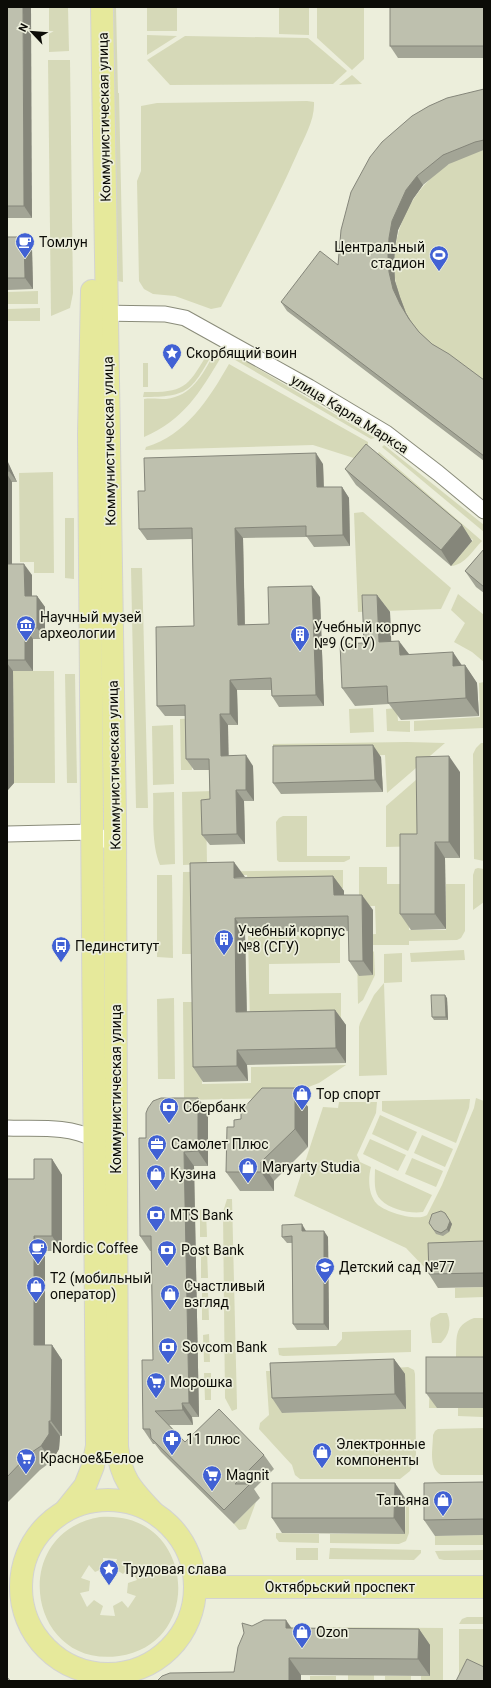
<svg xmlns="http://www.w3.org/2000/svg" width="491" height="1688" viewBox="0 0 491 1688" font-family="Roboto,sans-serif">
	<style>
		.green { fill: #d6d9b8; fill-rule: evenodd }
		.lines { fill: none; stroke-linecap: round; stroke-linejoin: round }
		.minor-casing { stroke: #8a8c7a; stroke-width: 17 }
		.primary-casing { stroke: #d3d3d2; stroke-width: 24 }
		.minor { stroke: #fff; stroke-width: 15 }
		.primary { stroke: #e6e99b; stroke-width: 22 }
		.wall { fill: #a3a596 }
		.shaded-wall { fill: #85867a }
		.building { fill: #bec0ae; stroke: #85867a }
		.labels { text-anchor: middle; stroke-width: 3.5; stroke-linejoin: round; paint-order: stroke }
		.street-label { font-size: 14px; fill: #0c0c07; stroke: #eceedb }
		.poi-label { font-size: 14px; fill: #0c0c07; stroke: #eceedb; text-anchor: start }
	</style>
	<rect width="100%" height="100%" fill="#eceedb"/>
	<g class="green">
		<polygon points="49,7 68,7 69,51 49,52"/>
		<polygon points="113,7 116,7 118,93 119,93 123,282 117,281 113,94 115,93"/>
		<rect x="147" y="7" width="30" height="24"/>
		<polygon points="279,7 309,8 309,35 279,34"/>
		<polygon points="317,7 364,7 364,59 352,70 317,38"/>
		<polygon points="147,35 177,36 147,55"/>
		<polygon points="185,36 308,38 347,71 333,84 170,85 147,60"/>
		<polygon points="48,60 70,60 73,293 70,308 51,316"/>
		<polygon points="352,75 362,84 339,85"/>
		<path d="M307,101L314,102C315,120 304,138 297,154C274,206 247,256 221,307L211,309L175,296L153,294L144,289L139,281L137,181L141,171V106L157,103Z"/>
		<path d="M484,150V385C460,368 432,352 414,327C378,276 393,205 443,168C455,160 470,152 484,150Z"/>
		<polygon points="38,291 38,304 7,304 7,292"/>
		<polygon points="40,308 40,321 7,321 7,309"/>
		<path d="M209,351L213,353C191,391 189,397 143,397L144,392C186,393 188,386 209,351Z"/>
		<path d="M214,354L221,357C200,393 183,420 144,437V399C151,398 158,399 166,399C192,396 202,375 214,354Z"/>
		<polygon points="231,354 235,355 375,438 371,439 230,357"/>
		<rect x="143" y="363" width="5" height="24"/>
		<path d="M229,364L368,442V448L357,459L313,445L145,450L146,447C186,435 209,399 229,364Z"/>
		<polygon points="384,445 484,525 484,532 382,447"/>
		<path d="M379,452L482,541C473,550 465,565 451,566L473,540L377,460L372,459Z"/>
		<polygon points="53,472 54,573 34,573 34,562 20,562 19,473"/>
		<polygon points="363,512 451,588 441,609 358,612 354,513"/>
		<polygon points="65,518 74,518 74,579 65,578"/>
		<polygon points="131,568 142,568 148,808 136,808"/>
		<polygon points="458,594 484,615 484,662 472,652 454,642 465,623 451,610"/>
		<polygon points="13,671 54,671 55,783 14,783"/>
		<polygon points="65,674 75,674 77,783 67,783"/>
		<polygon points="484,682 484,728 414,731 414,721 480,717 479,683"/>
		<polygon points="373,708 374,732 350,733 349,709"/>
		<polygon points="397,708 398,721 410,721 410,732 387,731 386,709"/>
		<polygon points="198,718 191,731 192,770 181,770 180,719"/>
		<polygon points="173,725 174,784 153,785 152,726"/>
		<polygon points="407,742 445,743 387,793 385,755 274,757 273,744"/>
		<polygon points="481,743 484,743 484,861 474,859 473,754 476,748"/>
		<polygon points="424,773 424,846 386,847 386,806"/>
		<polygon points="213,791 214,807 206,807 207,864 183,865 182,792"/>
		<path d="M174,792L175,864L160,865C151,843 154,816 153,793Z"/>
		<polygon points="283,816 307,816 307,856 350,856 350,859 344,862 279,862 277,860 276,822 279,818"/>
		<polygon points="359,867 387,867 387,884 408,884 409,930 446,930 446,884 465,884 465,931 461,938 457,940 409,941 409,945 359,945 360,935 376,934 375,906 359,906"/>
		<polygon points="478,868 484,869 484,902 473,910 473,875 475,869"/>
		<polygon points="343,870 343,888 248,890 247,875 198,876 199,954 182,954 183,872"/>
		<polygon points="157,875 172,875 173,958 157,957"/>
		<polygon points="340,935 340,963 269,964 269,994 341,993 341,1022 250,1024 248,936"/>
		<polygon points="464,950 465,960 411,962 410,953"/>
		<polygon points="373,951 374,952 375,975 363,1000 358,1004 357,953"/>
		<polygon points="402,953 402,982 384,983 387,1075 359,1076 359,1027 360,1023 374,995 384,983 384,954"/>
		<polygon points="174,998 175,1079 158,1079 157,999"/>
		<polygon points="183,1002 200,1002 202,1084 251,1083 251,1067 346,1065 319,1083 280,1098 184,1100"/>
		<path d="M476,1098L484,1101V1255L438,1256V1288L427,1270L406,1248L294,1196L323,1107L338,1108L339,1102H377L376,1113L357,1155L360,1162L371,1167C368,1178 368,1195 377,1204C385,1212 418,1222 427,1215L442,1185L474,1108Z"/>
		<polygon points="470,1099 469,1108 456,1143 382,1111 382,1101"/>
		<polygon points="380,1115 417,1132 408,1151 372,1134"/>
		<polygon points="422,1135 453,1149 445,1167 414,1153"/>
		<polygon points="370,1139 406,1155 398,1171 363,1154"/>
		<polygon points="412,1158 443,1171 436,1187 405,1174"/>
		<path d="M375,1169L432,1195L423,1212C411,1214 391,1210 381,1200C373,1193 375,1179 375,1169Z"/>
		<polygon points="227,1199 232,1199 237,1406 237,1409 232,1411 225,1398 223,1212"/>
		<polygon points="200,1210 206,1210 207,1237 200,1237"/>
		<polygon points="207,1250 208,1278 201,1278 201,1251"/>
		<polygon points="484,1287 484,1297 455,1298 455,1288"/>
		<polygon points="202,1293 208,1293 209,1320 202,1320"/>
		<path d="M440,1313H447C452,1324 449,1335 441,1343H432L430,1324L431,1318Z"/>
		<path d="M474,1318H484V1373H437V1408H429L430,1369L439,1358L456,1357C457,1338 453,1326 474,1318Z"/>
		<polygon points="411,1330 411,1352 283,1356 279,1355 278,1348 336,1346 342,1339 342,1332"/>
		<polygon points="209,1334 210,1362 204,1362 203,1335"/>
		<polygon points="408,1367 414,1370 415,1374 416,1455 410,1471 400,1479 300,1479 295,1475 292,1465 259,1429 260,1423 269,1415 266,1371 281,1371 283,1413 406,1409 405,1375 395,1368"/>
		<polygon points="204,1373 211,1373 211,1400 205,1400"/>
		<polygon points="458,1408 483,1408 483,1417 458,1416"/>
		<path d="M484,1428V1475H441C428,1468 433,1448 433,1435L435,1431L438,1429Z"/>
		<polygon points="406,1499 409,1499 409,1533 406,1541 399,1544 330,1543 330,1534 405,1534"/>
		<polygon points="256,1502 246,1529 239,1530 234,1524"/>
		<path d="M100,1517C194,1509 207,1644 119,1656C28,1669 7,1533 100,1517ZM103,1558L117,1559L114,1568L123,1574L130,1567L137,1580L128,1583L127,1593L136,1596L128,1608L122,1601L113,1606L115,1616L100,1615L103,1606L94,1600L87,1607L80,1593L89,1591L90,1581L81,1578L89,1565L95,1572L104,1568Z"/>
		<polygon points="276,1533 319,1534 319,1543 279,1542 276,1538"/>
		<polygon points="484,1535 484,1545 435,1545 435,1536"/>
		<rect x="296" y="1548" width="22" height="12"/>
		<polygon points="330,1548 421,1550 421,1553 414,1560 329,1559"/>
		<polygon points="484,1550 484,1560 444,1560 439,1559 435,1551"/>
		<polygon points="467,1617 484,1617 484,1624 459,1624 462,1619"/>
		<polygon points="316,1627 443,1628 443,1681 421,1681 421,1676 430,1675 430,1645 316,1644"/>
		<polygon points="459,1629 484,1629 484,1676 459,1678"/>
		<rect x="348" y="1675" width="26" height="6"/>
		<rect x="310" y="1676" width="26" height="5"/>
		<rect x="385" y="1676" width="26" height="5"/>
	</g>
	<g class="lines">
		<defs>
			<g id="minor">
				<polyline points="97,313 165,314 185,318 309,387 386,433 438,473 484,511"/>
				<polyline points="7,834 93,832 115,846"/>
				<path d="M7,1128C36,1129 68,1125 94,1139"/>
			</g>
			<g id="primary">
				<path d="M102,7L115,817L117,1447C121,1478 131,1489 152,1511"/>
				<circle cx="108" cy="1587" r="87"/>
				<polyline points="65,1511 85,1486 93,1466 97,1446 89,434 92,291"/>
				<polyline points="196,1587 484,1587"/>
			</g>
		</defs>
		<use href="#minor" class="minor-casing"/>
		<use href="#primary" class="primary-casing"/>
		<use href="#minor" class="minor"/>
		<use href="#primary" class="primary"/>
	</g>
	<g class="wall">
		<polygon points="7,7 32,218 7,218"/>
		<polygon points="484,7 484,58 398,58 390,46"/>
		<polygon points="484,89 484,150 481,151 449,164 423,185 413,199 398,230 395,247 394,264 395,281 400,297 406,313 412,323 419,332 432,344 484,380 484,461 287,311 281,302 338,265"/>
		<polygon points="7,237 32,249 33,289 7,290"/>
		<polygon points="7,461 17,482 12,482 12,564 32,575 32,596 37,596 45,607 45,639 33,639 33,671 13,671 14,783 7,791"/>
		<polygon points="323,464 324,487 342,487 349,498 350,546 314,547 307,537 243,538 245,625 269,624 320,597 324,706 279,707 272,696 271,690 237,690 238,725 228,725 228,756 253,766 254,801 244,801 245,844 210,845 202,835 210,799 209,770 194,770 186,759 185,716 165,716 157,706 194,626 192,539 147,540 139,529 145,491"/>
		<polygon points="345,469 462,525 472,541 451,566 356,485"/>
		<polygon points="484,549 484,593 476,587 465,571"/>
		<polygon points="377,595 390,612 391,641 409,654 462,665 465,665 477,683 479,716 401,720 389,704 355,706 342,688 364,643"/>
		<polygon points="381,757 383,792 281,794 273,783"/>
		<polygon points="460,772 460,858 445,858 446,929 411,930 400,914 417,834"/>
		<polygon points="333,876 344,891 344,895 373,910 373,975 359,976 349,961 349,931 245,933 247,1012 335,1010 346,1025 346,1063 247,1065 248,1081 203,1082 193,1067 245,877"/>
		<polygon points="447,998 448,1020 434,1020 432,1017"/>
		<polygon points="295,1088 308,1107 308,1147 274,1181 274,1191 240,1191 226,1172 234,1127 241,1119"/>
		<polygon points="198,1098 208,1112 208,1166 194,1166 199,1417 192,1417 193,1425 169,1425 185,1442 264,1455 274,1469 254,1489 260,1498 234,1524 161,1452 155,1444 153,1444 143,1429 153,1360 151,1251 150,1251 140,1236 146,1138"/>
		<polygon points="52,1159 62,1175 62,1251 45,1251 45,1345 52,1345 62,1360 62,1436 60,1436 59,1449 52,1461 40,1470 7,1503 7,1179 34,1179"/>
		<polygon points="445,1213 452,1224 449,1232 443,1236 436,1234 429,1223"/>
		<polygon points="306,1231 328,1237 329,1330 297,1330 293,1324 292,1243 287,1243 282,1237"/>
		<polygon points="484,1241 484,1287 438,1288 429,1274"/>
		<polygon points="484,1357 484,1408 437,1408 426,1393"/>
		<polygon points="394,1359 405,1374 406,1409 282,1413 272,1398"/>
		<polygon points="484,1482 484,1535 435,1536 424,1520"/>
		<polygon points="405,1498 405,1534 282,1533 272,1518"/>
		<polygon points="252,1626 291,1628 419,1629 430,1645 430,1676 301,1675 301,1681 157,1681 234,1672"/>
	</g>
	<g class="shaded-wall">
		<polygon points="23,7 31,7 32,218 24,206"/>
		<polygon points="417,176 423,185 413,199 398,230 395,247 394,264 395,281 400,297 406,313 415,328 400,304 393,289 389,272 388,255 389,238 392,221 406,190"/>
		<polygon points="24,237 32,249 33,289 25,278"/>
		<polygon points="316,453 323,464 324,498 317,487"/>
		<polygon points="7,461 8,462 17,482 9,471 7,466"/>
		<polygon points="7,474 12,482 12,575 7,567"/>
		<polygon points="342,487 349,498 350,546 343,535"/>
		<polygon points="462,525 472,541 451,566 441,550"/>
		<polygon points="235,528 243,538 245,636 238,625"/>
		<polygon points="24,564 32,575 32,607 25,596"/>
		<polygon points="312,586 320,597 324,706 316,695"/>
		<polygon points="377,595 390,612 392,659 379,642"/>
		<polygon points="37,596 45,607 45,639 37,628"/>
		<polygon points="25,628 33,639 33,671 25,660"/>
		<polygon points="399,641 412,658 400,655"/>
		<polygon points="453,652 465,670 465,665 477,683 479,716 466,698 453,666"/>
		<polygon points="7,663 13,671 14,783 7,791"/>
		<polygon points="230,680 237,690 238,725 230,714"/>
		<polygon points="220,714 228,725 229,767 221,756"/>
		<polygon points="373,745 381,757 383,792 375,780"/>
		<polygon points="246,755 253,766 254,801 246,790"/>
		<polygon points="449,756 460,772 460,858 449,842"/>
		<polygon points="236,790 244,801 245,844 237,834"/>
		<polygon points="435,842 445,858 446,929 435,914"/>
		<polygon points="234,862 245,877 234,878"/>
		<polygon points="333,876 344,891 344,910 334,895"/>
		<polygon points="362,895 373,910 373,975 363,961"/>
		<polygon points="235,918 245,933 247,1027 236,1012"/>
		<polygon points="445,995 447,998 448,1020 446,1017"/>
		<polygon points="335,1010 346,1025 346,1063 336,1048"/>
		<polygon points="237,1050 247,1065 248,1081 237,1066"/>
		<polygon points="295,1088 308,1107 308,1147 295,1129"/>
		<polygon points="198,1098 208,1112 208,1166 198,1151"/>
		<polygon points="184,1152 194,1166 199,1417 189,1403"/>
		<polygon points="52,1159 62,1175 62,1251 52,1236"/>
		<polygon points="261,1162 274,1181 274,1191 261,1172"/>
		<polygon points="445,1213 452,1224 449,1232 447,1229"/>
		<polygon points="302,1224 306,1231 306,1238 302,1231"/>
		<polygon points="324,1231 328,1237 329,1330 324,1324"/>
		<polygon points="34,1236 45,1251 45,1360 34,1345"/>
		<polygon points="52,1345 62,1360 62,1436 51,1421"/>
		<polygon points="394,1359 405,1374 406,1409 395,1394"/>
		<polygon points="182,1403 192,1417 193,1425 183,1410"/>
		<polygon points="49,1421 60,1436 59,1449 52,1461 41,1446"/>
		<polygon points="395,1483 405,1498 405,1534 394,1518"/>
		<polygon points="286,1620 297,1636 286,1628"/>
		<polygon points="419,1629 430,1645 430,1676 418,1659"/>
		<polygon points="289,1658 301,1675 301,1681 289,1681"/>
	</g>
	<g class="building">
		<polygon points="7,7 23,7 24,206 7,206"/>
		<rect x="390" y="7" width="94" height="39"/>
		<polygon points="484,89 484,140 475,142 443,155 417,176 406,190 392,221 389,238 388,255 389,272 393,289 400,304 409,319 419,332 432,344 449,354 484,380 484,456 281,302 320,251 338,265 341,230 351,192 370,157 382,142 412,116 429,106 447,98"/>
		<polygon points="7,237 24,237 25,278 7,278"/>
		<polygon points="366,444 462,525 441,550 345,469"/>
		<polygon points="316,453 317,487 342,487 343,535 306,536 306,526 235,528 238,625 269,624 268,587 312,586 316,695 272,696 271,678 230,680 230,714 220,714 221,756 246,755 246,790 236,790 237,834 202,835 201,800 210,799 209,759 186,759 185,705 157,706 156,627 194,626 192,528 139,529 138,491 145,491 144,458"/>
		<polygon points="7,466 9,471 7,471"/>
		<polygon points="484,549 484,587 465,571"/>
		<polygon points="7,564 24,564 25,596 37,596 37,628 25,628 25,660 7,660"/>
		<polygon points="362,595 377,595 379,642 399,641 400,655 453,652 453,666 465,665 466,698 388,703 387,686 342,688 340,644 364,643"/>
		<polygon points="373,745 375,780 273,783 273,746"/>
		<polygon points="449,756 449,842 435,842 435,914 400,914 400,834 417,834 416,757"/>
		<polygon points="234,862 234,878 333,876 334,895 362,895 363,961 349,961 348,916 235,918 236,1012 335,1010 336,1048 237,1050 237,1066 193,1067 190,863"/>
		<polygon points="431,995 445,995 446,1017 432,1017"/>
		<polygon points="262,1088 295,1088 295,1129 261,1162 261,1172 226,1172 227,1127 234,1127 234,1120 241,1119 241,1111"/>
		<polygon points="161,1098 198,1098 198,1151 184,1152 189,1403 182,1403 183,1410 155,1411 185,1442 219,1409 264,1455 235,1484 250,1484 224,1510 151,1438 150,1429 143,1429 142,1360 153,1360 151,1236 140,1236 139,1138 146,1138 146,1113 148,1108 153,1101"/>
		<polygon points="34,1159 52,1159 52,1236 34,1236 34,1345 52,1345 51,1421 49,1421 49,1434 41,1446 29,1454 7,1477 7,1179 34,1179"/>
		<polygon points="441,1211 445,1213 450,1221 447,1229 441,1233 434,1230 429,1223 432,1214"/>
		<polygon points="302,1224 302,1231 324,1231 324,1324 293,1324 292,1236 282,1237 282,1225"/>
		<polygon points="484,1241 484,1273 429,1274 428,1243"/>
		<rect x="426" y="1357" width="58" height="36"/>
		<polygon points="394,1359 395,1394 272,1398 270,1363"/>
		<polygon points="484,1482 484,1519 424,1520 424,1483"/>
		<polygon points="272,1483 395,1483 394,1518 272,1518"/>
		<polygon points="264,1620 286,1620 286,1628 419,1629 418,1659 289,1658 289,1681 157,1681 162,1676 170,1673 234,1672 238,1647 244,1633 242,1623 252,1626"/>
		<polygon points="467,1659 484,1667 484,1681 456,1681"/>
		<polygon points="7,1678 9,1679 10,1681 7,1681"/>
	</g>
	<defs>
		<symbol id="cafe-pin" viewBox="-11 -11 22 30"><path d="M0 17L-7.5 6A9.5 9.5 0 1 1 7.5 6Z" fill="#4161d4" stroke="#eceedb"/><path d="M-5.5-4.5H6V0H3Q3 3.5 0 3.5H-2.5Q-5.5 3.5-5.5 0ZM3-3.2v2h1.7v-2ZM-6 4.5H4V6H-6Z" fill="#fff"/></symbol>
		<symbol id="stadium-pin" viewBox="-11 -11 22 30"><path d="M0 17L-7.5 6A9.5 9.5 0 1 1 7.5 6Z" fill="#4161d4" stroke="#eceedb"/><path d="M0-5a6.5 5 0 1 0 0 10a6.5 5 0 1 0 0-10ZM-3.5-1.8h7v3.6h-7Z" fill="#fff"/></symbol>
		<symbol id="sight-pin" viewBox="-11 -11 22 30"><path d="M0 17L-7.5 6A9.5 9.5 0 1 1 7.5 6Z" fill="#4161d4" stroke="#eceedb"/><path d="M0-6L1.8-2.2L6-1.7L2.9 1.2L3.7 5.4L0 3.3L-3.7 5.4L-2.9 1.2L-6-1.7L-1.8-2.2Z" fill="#fff"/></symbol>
		<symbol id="museum-pin" viewBox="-11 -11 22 30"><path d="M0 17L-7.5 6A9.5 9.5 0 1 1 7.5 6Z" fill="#4161d4" stroke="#eceedb"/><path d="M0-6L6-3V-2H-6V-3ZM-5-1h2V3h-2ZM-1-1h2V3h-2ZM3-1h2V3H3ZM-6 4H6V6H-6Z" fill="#fff"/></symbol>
		<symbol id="building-pin" viewBox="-11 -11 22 30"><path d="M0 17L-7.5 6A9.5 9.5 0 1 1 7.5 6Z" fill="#4161d4" stroke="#eceedb"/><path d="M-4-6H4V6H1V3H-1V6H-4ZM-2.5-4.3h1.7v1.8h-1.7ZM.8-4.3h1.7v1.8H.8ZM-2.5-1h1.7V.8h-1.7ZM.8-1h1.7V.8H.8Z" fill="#fff"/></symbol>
		<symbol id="bus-pin" viewBox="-11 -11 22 30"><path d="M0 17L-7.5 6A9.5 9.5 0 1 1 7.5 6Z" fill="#4161d4" stroke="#eceedb"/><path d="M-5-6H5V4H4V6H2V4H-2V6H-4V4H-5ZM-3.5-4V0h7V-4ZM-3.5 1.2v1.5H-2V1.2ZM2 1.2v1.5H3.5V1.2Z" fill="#fff"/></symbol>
		<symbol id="shop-pin" viewBox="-11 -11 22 30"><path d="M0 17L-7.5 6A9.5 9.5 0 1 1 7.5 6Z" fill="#4161d4" stroke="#eceedb"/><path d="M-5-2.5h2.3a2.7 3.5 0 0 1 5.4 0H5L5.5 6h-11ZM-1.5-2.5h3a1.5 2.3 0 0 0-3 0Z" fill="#fff"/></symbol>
		<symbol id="bank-pin" viewBox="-11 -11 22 30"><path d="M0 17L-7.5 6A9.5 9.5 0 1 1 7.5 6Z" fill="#4161d4" stroke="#eceedb"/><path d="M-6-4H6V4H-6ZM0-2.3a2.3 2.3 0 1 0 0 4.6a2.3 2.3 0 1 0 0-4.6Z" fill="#fff"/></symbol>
		<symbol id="office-pin" viewBox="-11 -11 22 30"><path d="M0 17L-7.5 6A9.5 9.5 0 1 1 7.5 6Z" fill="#4161d4" stroke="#eceedb"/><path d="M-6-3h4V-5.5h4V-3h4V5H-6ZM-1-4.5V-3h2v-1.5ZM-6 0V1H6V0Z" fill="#fff"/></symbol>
		<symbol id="school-pin" viewBox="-11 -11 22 30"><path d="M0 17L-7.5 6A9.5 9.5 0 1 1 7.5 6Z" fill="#4161d4" stroke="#eceedb"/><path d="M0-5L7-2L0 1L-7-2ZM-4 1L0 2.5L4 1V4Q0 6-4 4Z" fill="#fff"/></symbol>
		<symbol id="supermarket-pin" viewBox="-11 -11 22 30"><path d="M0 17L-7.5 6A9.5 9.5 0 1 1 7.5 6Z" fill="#4161d4" stroke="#eceedb"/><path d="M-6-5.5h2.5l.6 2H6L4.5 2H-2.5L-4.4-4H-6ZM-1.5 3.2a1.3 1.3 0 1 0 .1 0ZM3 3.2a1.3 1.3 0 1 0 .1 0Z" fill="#fff"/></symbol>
		<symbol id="pharmacy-pin" viewBox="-11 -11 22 30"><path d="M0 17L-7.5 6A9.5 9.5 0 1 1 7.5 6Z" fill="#4161d4" stroke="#eceedb"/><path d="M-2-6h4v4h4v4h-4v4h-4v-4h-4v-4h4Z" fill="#fff"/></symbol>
	</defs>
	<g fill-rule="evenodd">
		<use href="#cafe-pin" x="14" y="231" width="22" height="30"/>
		<use href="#stadium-pin" x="428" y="244" width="22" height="30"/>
		<use href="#sight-pin" x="161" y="342" width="22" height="30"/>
		<use href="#museum-pin" x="15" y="614" width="22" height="30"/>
		<use href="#building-pin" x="289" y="624" width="22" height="30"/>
		<use href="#building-pin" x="213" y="928" width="22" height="30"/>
		<use href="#bus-pin" x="50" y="935" width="22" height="30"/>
		<use href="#shop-pin" x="291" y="1083" width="22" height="30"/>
		<use href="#bank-pin" x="158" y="1096" width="22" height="30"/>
		<use href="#office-pin" x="146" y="1133" width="22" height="30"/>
		<use href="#shop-pin" x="237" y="1156" width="22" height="30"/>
		<use href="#shop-pin" x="145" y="1163" width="22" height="30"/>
		<use href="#bank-pin" x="145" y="1204" width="22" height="30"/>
		<use href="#cafe-pin" x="27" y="1237" width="22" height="30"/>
		<use href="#bank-pin" x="156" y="1239" width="22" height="30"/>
		<use href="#school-pin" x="314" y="1256" width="22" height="30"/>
		<use href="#shop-pin" x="25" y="1275" width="22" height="30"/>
		<use href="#shop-pin" x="159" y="1283" width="22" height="30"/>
		<use href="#bank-pin" x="157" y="1336" width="22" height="30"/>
		<use href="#supermarket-pin" x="145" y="1371" width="22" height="30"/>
		<use href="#pharmacy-pin" x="161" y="1428" width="22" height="30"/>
		<use href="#shop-pin" x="311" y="1441" width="22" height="30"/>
		<use href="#supermarket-pin" x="15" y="1447" width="22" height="30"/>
		<use href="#supermarket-pin" x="201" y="1464" width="22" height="30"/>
		<use href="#shop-pin" x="432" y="1489" width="22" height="30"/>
		<use href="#sight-pin" x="98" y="1558" width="22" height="30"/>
		<use href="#shop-pin" x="291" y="1621" width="22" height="30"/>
	</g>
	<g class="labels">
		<g class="street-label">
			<text transform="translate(104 117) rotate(-91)" y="5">Коммунистическая улица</text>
			<text transform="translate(350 414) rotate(32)" y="5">улица Карла Маркса</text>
			<text transform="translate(109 441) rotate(-91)" y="5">Коммунистическая улица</text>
			<text transform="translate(114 765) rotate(-91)" y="5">Коммунистическая улица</text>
			<text transform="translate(116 1089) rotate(-90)" y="5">Коммунистическая улица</text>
			<text x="340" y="1592">Октябрьский проспект</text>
		</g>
		<g class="poi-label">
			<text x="39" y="247">Томлун</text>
			<text x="425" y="252" text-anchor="end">Центральный<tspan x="425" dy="16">стадион</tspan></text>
			<text x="186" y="358">Скорбящий воин</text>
			<text x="40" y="622">Научный музей<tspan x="40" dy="16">археологии</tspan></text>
			<text x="314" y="632">Учебный корпус<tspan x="314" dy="16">№9 (СГУ)</tspan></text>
			<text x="238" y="936">Учебный корпус<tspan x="238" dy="16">№8 (СГУ)</tspan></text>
			<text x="75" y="951">Пединститут</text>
			<text x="316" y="1099">Top спорт</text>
			<text x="183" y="1112">Сбербанк</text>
			<text x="171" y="1149">Самолет Плюс</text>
			<text x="262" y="1172">Maryarty Studia</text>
			<text x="170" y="1179">Кузина</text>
			<text x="170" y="1220">MTS Bank</text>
			<text x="52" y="1253">Nordic Coffee</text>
			<text x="181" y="1255">Post Bank</text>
			<text x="339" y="1272">Детский сад №77</text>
			<text x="50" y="1283">Т2 (мобильный<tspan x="50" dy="16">оператор)</tspan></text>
			<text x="184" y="1291">Счастливый<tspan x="184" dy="16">взгляд</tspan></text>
			<text x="182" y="1352">Sovcom Bank</text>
			<text x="170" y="1387">Морошка</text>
			<text x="186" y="1444">11 плюс</text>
			<text x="336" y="1449">Электронные<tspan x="336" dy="16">компоненты</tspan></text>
			<text x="40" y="1463">Красное&amp;Белое</text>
			<text x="226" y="1480">Magnit</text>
			<text x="429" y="1505" text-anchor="end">Татьяна</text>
			<text x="123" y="1574">Трудовая слава</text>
			<text x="316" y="1637">Ozon</text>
		</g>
	</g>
	<rect width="491" height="1688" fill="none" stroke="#0c0c07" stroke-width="16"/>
	<g transform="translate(32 32) rotate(296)" stroke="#eceedb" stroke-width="3" paint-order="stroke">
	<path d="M0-3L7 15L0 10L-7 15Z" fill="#0c0c07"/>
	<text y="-6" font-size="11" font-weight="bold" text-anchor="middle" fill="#0c0c07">N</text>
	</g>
</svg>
